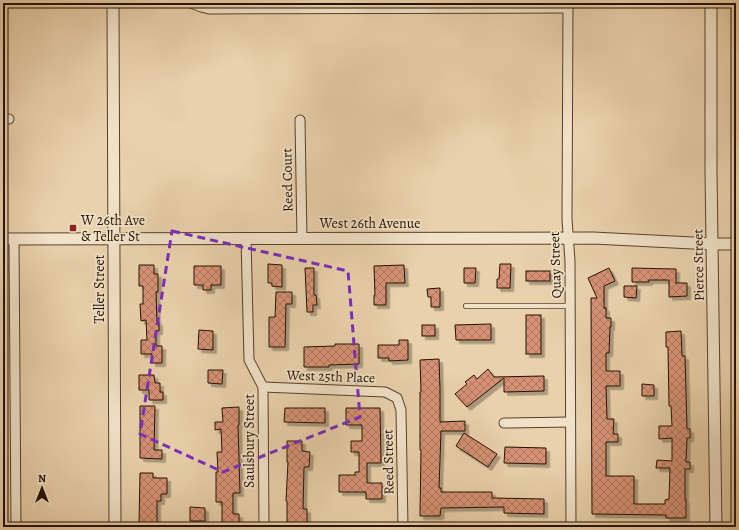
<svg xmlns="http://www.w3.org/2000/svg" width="739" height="530" viewBox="0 0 739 530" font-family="Alegreya,serif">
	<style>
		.building { fill: url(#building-cross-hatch); stroke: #251000; filter: url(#shadow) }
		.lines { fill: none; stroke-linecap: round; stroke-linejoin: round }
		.service-casing { stroke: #56402b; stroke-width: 6 }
		.minor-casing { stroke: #56402b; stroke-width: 11 }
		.tertiary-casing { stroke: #56402b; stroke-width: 13 }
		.service { stroke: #f1e1c8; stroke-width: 4.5 }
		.minor { stroke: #f1e1c8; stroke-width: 9 }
		.tertiary { stroke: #f1e1c8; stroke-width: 11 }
		.marked { fill: none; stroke: #7b2cbf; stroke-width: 3; stroke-dasharray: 8 5; stroke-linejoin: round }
		.poi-dot { fill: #8f2418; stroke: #f1e1c8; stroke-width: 1.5 }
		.labels { text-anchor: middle; stroke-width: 3.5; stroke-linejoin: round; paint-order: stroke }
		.street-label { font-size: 14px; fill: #251000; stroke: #f1e1c8 }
		.poi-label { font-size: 14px; fill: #251000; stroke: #f1e1c8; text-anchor: start }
	</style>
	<defs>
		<pattern id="building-cross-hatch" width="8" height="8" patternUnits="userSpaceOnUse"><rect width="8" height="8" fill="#d79275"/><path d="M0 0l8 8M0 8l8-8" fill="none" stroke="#ae765e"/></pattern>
		<filter id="shadow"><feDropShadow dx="3.5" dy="3.5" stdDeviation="0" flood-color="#0004"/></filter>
	</defs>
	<rect width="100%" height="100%" fill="#e9d1ab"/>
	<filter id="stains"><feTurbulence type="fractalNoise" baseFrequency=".005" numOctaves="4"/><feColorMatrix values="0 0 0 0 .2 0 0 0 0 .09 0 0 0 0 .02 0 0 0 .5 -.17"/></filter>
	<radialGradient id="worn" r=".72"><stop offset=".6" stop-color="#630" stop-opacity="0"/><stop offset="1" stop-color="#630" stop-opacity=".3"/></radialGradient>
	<g class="building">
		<polygon points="268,264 282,265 282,287 272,286 272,283 268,283"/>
		<polygon points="500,264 511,264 510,288 497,288 497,279 499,279"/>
		<polygon points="139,265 154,265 154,274 158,274 158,292 156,292 157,322 159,322 159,331 156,331 156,346 162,346 162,363 152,363 152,354 141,354 141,340 147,340 146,320 141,321 140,304 143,304 143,286 139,286"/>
		<polygon points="404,265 405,283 386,283 386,305 374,305 374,295 375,295 374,266"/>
		<polygon points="194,266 221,266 221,285 211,285 211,290 203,290 203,285 194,285"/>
		<polygon points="305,268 314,268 314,295 316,295 317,305 313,305 313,312 307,312"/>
		<polygon points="464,268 476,268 475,283 464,283"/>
		<polygon points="609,268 615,281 604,286 604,308 606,308 606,318 611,318 611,327 610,327 609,353 606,353 606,371 620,371 620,386 606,386 607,419 614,419 613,434 618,434 618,442 606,442 606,476 634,476 634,504 665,504 665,500 669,499 670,468 656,468 657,460 672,461 672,438 659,439 659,426 672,426 671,406 669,406 668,347 666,347 666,332 681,331 682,356 685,356 687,429 690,429 690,438 687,438 686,461 686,462 690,462 690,469 685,469 685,499 686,499 686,518 666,518 666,515 592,514 591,298 597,298 588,278"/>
		<polygon points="632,268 676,269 676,283 687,283 687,296 669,297 669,280 649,280 649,282 632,282"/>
		<rect x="526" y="271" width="24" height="10"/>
		<polygon points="624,286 637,286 636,298 624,297"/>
		<polygon points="440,288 440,307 431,307 431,297 428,297 427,289"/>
		<polygon points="276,292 292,292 292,304 286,304 285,347 269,347 269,317 275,317"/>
		<rect x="526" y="315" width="15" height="39"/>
		<polygon points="491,324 491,340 456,340 455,325"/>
		<rect x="422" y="325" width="13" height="11"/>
		<polygon points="199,330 213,331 213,350 198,349"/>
		<polygon points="399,340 408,340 408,360 389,361 389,358 378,358 378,345 399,345"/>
		<polygon points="335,344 359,344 359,364 329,365 329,367 304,367 304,347 335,346"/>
		<polygon points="439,359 440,389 440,422 465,421 465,431 441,431 439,488 441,488 441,492 492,492 492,498 544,499 544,514 504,513 504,507 441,508 440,516 420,516 421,450 420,450 420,392 421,392 420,360"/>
		<polygon points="488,369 494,377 544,376 544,391 504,392 504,378 467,407 455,394 467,384 465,382 474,375 477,379"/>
		<polygon points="208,370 223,370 222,384 208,383"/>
		<polygon points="139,375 154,375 155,383 160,383 160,392 163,392 163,400 149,400 149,390 139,390"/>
		<polygon points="642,384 654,385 654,396 642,396"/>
		<polygon points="140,406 155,406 154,450 162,450 162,459 140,458"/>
		<polygon points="239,407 239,425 238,425 240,493 233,493 233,514 239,514 239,527 222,527 222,502 216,502 216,472 218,472 217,452 222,452 221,429 215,430 215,422 223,422 222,408"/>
		<polygon points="285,408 325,408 325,423 284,422"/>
		<polygon points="346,408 380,408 381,463 367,463 367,483 382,483 382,499 366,499 366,492 339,492 339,475 355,475 355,472 359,472 359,452 351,452 351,441 362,441 362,425 346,425"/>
		<polygon points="464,433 497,454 488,467 456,446"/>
		<polygon points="287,441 302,441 302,451 310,452 309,467 304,467 303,509 307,509 307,527 287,527 287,501 286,501 288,462 287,462"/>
		<polygon points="505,447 546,448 546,464 504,463"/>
		<polygon points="140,473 153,473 153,478 167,478 167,494 161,494 161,501 157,501 157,527 139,527"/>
		<polygon points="190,507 205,508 205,521 190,521"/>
	</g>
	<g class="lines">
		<defs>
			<polyline id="service" points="466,306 570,306"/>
			<g id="minor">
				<polyline points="191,3 201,7 209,9 568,8"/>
				<polyline points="568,3 567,219 570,261 571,527"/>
				<polyline points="3,119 9,119"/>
				<polyline points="300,120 302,239"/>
				<polyline points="246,238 249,360 263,387 264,527"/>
				<polyline points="14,239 16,527"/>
				<polyline points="263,387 385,392 397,398 401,410 403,527"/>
				<polyline points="504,423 570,422"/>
			</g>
			<g id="tertiary">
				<polyline points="113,3 115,527"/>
				<polyline points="711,3 711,172 716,527"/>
				<polyline points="3,239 593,238 713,244 736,244"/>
			</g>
		</defs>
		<use href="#service" class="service-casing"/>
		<use href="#minor" class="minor-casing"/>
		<use href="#tertiary" class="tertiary-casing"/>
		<use href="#service" class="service"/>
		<use href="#minor" class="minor"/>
		<use href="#tertiary" class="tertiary"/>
	</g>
	<path class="marked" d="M172,231L348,271L360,417L223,472L140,434Z"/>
	<rect class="poi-dot" x="69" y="224" width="8" height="8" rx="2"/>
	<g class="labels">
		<g class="street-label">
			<text transform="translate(287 180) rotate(-91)" y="5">Reed Court</text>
			<text x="370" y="228">West 26th Avenue</text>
			<text transform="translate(555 265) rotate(-92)" y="5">Quay Street</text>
			<text transform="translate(698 265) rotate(-91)" y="5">Pierce Street</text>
			<text transform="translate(99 289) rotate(-90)" y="5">Teller Street</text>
			<text transform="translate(331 376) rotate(2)" y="5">West 25th Place</text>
			<text transform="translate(249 441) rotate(-90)" y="5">Saulsbury Street</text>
			<text transform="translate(388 462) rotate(-91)" y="5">Reed Street</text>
		</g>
		<g class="poi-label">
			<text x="81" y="225">W 26th Ave<tspan x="81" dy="16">&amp; Teller St</tspan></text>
		</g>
	</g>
	<rect width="739" height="530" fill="none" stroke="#e9d1ab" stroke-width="16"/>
	<rect x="4" y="4" width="731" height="522" fill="none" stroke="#251000" stroke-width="2"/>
	<rect x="8" y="8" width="723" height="514" fill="none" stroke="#251000"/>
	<g transform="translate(42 488)" stroke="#f1e1c8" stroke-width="3" paint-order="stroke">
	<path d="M0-3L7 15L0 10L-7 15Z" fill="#251000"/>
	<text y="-6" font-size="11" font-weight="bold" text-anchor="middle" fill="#251000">N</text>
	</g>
	<rect width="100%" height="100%" filter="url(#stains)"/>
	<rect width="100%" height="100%" fill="url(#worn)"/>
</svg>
